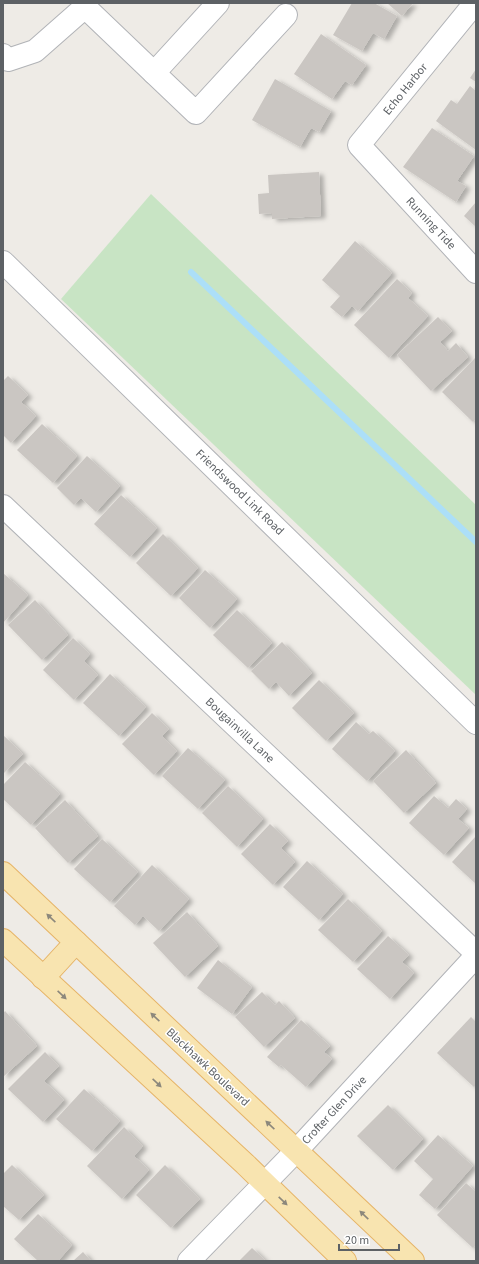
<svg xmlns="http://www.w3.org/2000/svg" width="479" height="1264" viewBox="0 0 479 1264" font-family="'Source Sans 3',sans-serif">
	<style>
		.green { fill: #c8e4c4 }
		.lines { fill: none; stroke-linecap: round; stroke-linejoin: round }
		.stream { stroke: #acdff8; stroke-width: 6 }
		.building { fill: #cac6c2; filter: url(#shadow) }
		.minor-casing { stroke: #b1b3b7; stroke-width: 24 }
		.major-casing { stroke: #e6b467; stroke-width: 24 }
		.minor { stroke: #fff; stroke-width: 22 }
		.major { stroke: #f8e4b0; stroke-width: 22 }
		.oneway { fill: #8c887c }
		.labels { text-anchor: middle; stroke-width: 3; stroke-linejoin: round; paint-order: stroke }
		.street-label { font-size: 12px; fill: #5d6165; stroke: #fff }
	</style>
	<defs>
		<filter id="shadow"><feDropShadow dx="4.5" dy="2.5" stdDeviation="2" flood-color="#0004"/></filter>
	</defs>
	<rect width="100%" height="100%" fill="#eeebe6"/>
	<polygon class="green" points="151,194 476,505 476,695 61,299"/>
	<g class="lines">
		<polyline class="stream" points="191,272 476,542"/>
	</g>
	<g class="building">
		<polygon points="352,3 374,3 397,16 384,39 373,33 362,51 333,35"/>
		<polygon points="387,3 413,3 402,16"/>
		<polygon points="321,34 366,65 352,85 345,81 332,99 294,74"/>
		<polygon points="476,69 476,82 470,78"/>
		<polygon points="275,79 331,111 319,132 311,128 300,147 252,120"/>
		<polygon points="470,86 476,91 476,150 436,121 451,100 457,104"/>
		<polygon points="432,128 474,156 457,181 466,186 456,202 403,167"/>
		<polygon points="319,172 321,216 272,219 272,213 259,214 258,194 269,193 268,175"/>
		<polygon points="476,202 476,227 464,216"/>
		<polygon points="355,241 392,273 358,311 352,306 342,317 330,307 340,296 322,280"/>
		<polygon points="397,279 412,293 408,298 428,316 389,358 354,325"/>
		<polygon points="438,317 452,331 440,342 448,351 456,343 468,357 431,391 397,355"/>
		<polygon points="476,357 476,419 473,422 442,392"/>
		<polygon points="8,376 28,395 21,402 36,416 11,443 3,435 3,381"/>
		<polygon points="42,424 77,456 53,483 17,450"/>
		<polygon points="87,456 120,486 96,512 81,498 74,505 57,488"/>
		<polygon points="121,495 157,528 130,557 94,524"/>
		<polygon points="163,534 198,568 171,596 136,563"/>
		<polygon points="205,570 237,599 210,628 179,598"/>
		<polygon points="3,573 28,595 3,623"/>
		<polygon points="35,600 68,635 42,660 8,625"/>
		<polygon points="237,610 272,643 248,668 213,635"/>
		<polygon points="73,638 90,654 84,661 98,675 74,700 43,670"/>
		<polygon points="282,642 312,673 289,696 276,682 269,689 251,671"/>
		<polygon points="110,674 146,707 119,736 83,703"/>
		<polygon points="319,680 354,713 326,741 292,708"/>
		<polygon points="152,713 169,729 162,736 177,751 154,775 122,744"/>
		<polygon points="356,722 369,734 373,731 395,751 367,781 332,749"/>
		<polygon points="3,735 23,754 3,774"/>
		<polygon points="188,748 225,780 198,809 162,776"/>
		<polygon points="406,750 436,783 404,813 373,781"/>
		<polygon points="25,762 60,794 31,825 3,799 3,785"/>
		<polygon points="228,786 263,819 237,847 202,813"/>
		<polygon points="434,796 448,808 456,799 467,809 458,819 469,828 444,855 409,823"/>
		<polygon points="65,800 98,836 68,863 35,828"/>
		<polygon points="270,824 288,841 281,848 295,862 273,885 241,854"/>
		<polygon points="476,836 476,884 452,862"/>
		<polygon points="102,839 138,872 110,902 74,869"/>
		<polygon points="307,861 343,894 319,920 283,887"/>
		<polygon points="152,865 189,899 159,931 143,916 135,925 114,906"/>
		<polygon points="348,899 382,931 353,962 318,930"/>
		<polygon points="187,912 218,946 185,977 153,943"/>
		<polygon points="388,936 409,955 402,962 414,973 390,999 357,969"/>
		<polygon points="218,960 252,987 232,1014 197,988"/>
		<polygon points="262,992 275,1005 279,1001 295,1018 264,1047 235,1017"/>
		<polygon points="5,1011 37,1046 3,1077 3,1014"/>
		<polygon points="471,1017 476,1022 476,1085 474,1087 437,1053"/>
		<polygon points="301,1020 330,1046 324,1052 332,1059 306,1087 281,1065 279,1067 267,1057"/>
		<polygon points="45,1052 59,1066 44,1081 64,1100 43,1122 8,1089"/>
		<polygon points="84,1089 120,1121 92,1151 56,1119"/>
		<polygon points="388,1105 423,1139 393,1170 357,1136"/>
		<polygon points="124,1127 143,1146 134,1156 149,1170 122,1199 87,1166"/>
		<polygon points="438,1135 473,1166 435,1209 419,1195 433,1179 414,1161"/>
		<polygon points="12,1165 44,1195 19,1220 3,1206 3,1174"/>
		<polygon points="165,1165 200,1199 171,1228 136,1195"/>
		<polygon points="466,1183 476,1192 476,1245 473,1248 437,1215"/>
		<polygon points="38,1214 72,1245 58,1261 38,1261 14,1239"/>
		<polygon points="252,1248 266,1261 239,1261"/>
		<polygon points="83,1252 91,1261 73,1261"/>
	</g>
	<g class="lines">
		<defs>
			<g id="minor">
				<polyline points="475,3 359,145 476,272"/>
				<polyline points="3,55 8,60 35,51 85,7 154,73 218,3"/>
				<polyline points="154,73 196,113 286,15"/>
				<polyline points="3,262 476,723"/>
				<polyline points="3,506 476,953"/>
				<polyline points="189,1261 297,1150 476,956"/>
			</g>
			<g id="major">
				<polyline points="3,873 413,1261"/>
				<polyline points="3,940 245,1164 345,1261"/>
				<polyline points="43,978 76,942"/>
			</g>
		</defs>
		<use href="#minor" class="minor-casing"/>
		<use href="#major" class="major-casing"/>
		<use href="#minor" class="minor"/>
		<use href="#major" class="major"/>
	</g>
	<defs><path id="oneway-solid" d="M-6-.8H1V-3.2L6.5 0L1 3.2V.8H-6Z"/></defs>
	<g class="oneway">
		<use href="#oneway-solid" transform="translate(51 918) rotate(-137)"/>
		<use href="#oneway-solid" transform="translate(62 995) rotate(43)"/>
		<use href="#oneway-solid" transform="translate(155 1017) rotate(-137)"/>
		<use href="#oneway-solid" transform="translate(157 1083) rotate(43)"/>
		<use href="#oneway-solid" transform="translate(270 1125) rotate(-137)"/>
		<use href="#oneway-solid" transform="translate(283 1201) rotate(44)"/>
		<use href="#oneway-solid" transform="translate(364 1215) rotate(-136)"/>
	</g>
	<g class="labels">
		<g class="street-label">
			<text transform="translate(405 89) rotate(-51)" y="4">Echo Harbor</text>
			<text transform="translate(431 223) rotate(47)" y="4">Running Tide</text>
			<text transform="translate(240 492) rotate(44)" y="4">Friendswood Link Road</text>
			<text transform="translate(240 730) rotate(43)" y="4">Bougainvilla Lane</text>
			<text transform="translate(208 1067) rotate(43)" y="4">Blackhawk Boulevard</text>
			<text transform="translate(334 1110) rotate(-47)" y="4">Crofter Glen Drive</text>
		</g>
	</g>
	<rect width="479" height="1264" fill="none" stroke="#5d6165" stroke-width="8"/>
	<path d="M339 1244v6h60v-6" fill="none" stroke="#5d6165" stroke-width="2"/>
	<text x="345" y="1244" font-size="12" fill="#5d6165" stroke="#ffffff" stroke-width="3" paint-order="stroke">20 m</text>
</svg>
